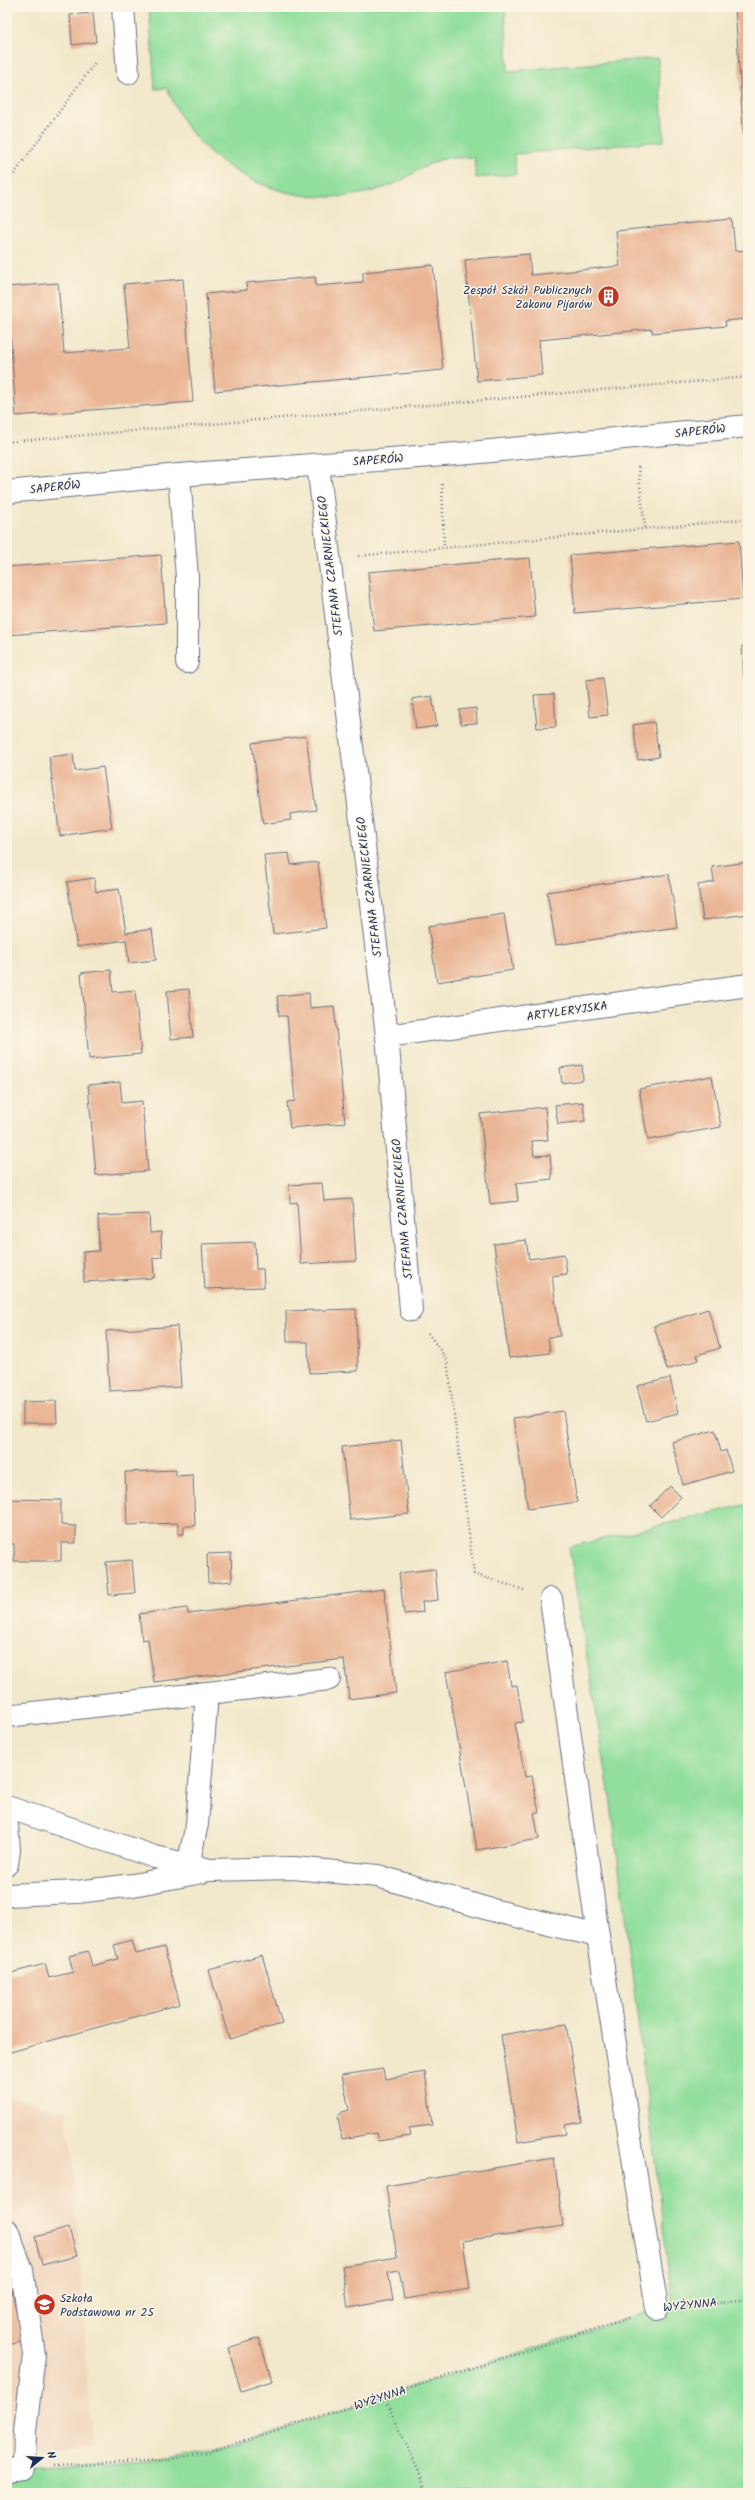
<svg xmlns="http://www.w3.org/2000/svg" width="755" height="2500" viewBox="0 0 755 2500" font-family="Kalam,sans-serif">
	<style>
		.built { fill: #f1d5bd }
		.green { fill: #92df9d; stroke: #56877e }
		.building { fill: #eab594 }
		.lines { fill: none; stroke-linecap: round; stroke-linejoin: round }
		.minor-casing { stroke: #667084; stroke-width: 24 }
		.path { stroke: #667084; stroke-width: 2.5; stroke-dasharray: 1 3; stroke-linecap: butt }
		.minor { stroke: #fff; stroke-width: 22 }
		.labels { text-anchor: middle; stroke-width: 3; stroke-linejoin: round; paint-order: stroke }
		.poi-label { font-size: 12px; fill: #1b2f5e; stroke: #fcf5e5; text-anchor: end }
		.street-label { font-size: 12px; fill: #1b2f5e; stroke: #fcf5e5 }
	</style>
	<rect width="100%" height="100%" fill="#fcf5e5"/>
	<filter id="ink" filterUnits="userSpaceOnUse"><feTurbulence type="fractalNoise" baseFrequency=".025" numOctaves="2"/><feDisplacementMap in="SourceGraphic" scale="8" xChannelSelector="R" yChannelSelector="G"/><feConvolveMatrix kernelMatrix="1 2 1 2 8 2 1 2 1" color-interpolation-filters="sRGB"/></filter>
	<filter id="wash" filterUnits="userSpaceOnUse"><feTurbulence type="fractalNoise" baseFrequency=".012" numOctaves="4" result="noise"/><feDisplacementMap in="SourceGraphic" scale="16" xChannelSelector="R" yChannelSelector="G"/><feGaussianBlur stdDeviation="0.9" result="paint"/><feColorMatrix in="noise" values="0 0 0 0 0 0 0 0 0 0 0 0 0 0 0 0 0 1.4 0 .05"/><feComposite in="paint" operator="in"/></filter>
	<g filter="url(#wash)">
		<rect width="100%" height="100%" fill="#f2e8cb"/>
		<polygon class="built" points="7,2096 66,2111 74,2165 92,2445 7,2452"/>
		<g class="green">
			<path d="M149,7H505L508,71L658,58L664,141L514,154L516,174L476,178L474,157C463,158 450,157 440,160C421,166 405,181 386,187C315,212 234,189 188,128C179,116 173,102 167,88L155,89Z"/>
			<polygon points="748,1504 748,2493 7,2493 7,2470 163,2461 208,2452 657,2309 673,2307 611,1803 569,1547"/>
		</g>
		<g id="blocks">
			<g class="building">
				<polygon points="735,7 748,7 748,158 745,158"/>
				<polygon points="93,13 96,42 72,45 70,15"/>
				<polygon points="732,219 735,251 748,250 748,319 725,321 726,326 652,333 652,329 539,340 542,375 477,381 465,260 529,254 531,275 620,266 616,231"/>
				<polygon points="433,265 443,370 215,391 206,294 247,290 246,283 315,277 316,286 363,282 363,272"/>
				<polygon points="183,279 193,402 16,416 7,287 58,283 64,353 130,348 124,284"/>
				<polygon points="739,541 743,599 575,613 570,555"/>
				<polygon points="161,555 166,623 7,635 7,567"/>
				<polygon points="530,558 535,617 374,631 368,572"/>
				<polygon points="742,646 748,646 748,678 744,678"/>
				<polygon points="603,678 608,715 590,717 586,680"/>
				<polygon points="554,694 556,727 537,728 534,695"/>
				<polygon points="432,696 437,726 416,729 412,699"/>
				<polygon points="476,708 477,723 461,724 459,710"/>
				<polygon points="654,722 659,757 638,760 633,725"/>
				<polygon points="306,736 316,810 290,814 291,820 263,824 252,743"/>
				<polygon points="73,754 75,771 103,767 112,828 60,836 49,757"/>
				<polygon points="289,853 291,865 318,862 326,928 273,934 264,855"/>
				<polygon points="748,862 748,914 703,920 698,885 714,882 712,867"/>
				<polygon points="669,874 677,927 556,945 547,892"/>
				<polygon points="94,878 96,892 119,889 126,933 152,929 156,960 129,963 126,940 77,947 67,882"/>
				<polygon points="504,914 513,970 437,982 428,926"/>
				<polygon points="111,970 113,992 135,990 141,1054 89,1059 81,973"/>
				<polygon points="189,989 193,1037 171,1039 167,991"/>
				<polygon points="309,993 310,1008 334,1006 345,1123 290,1128 287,1102 295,1101 287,1016 279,1016 277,996"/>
				<polygon points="582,1065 583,1080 562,1083 560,1068"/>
				<polygon points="712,1076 721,1127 648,1140 639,1089"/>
				<polygon points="120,1082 122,1103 142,1101 148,1171 96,1175 88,1085"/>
				<polygon points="583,1102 585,1121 558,1124 555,1105"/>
				<polygon points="545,1107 548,1140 532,1141 534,1156 550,1155 552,1179 516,1183 518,1201 490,1204 480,1114"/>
				<polygon points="322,1183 324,1201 352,1199 356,1261 301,1264 297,1202 290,1203 289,1185"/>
				<polygon points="149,1214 150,1233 161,1232 162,1257 153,1258 154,1278 84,1282 83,1252 99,1251 98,1216"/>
				<polygon points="526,1240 529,1259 564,1254 567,1274 552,1276 560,1336 548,1337 550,1353 509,1358 494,1244"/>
				<polygon points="255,1242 256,1269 263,1269 264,1287 205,1289 202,1244"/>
				<polygon points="356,1309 358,1371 309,1373 308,1342 287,1342 286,1311"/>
				<polygon points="708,1309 720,1348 697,1355 698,1360 667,1370 654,1326"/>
				<polygon points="177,1326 181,1387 109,1391 106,1331"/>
				<polygon points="670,1378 678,1413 646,1421 637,1386"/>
				<polygon points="56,1401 57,1423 23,1423 23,1402"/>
				<polygon points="563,1411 577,1502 528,1509 513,1418"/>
				<polygon points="715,1430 721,1452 726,1450 732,1471 683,1485 672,1442"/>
				<polygon points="401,1440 409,1514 350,1520 342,1447"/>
				<polygon points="176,1470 176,1476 193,1475 195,1526 184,1526 184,1534 178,1534 178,1523 127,1525 125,1472"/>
				<polygon points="670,1486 681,1497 661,1517 650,1506"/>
				<polygon points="7,1499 61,1500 61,1525 76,1526 76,1543 61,1543 61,1561 14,1561 14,1544 7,1544"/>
				<polygon points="231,1553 232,1581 208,1583 207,1554"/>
				<polygon points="132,1560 135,1593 109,1595 106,1562"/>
				<polygon points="435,1569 438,1600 422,1602 423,1612 404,1614 399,1573"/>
				<polygon points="384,1589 396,1693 349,1699 344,1659 154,1682 148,1639 142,1640 139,1614 187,1608 188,1614"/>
				<polygon points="507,1661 511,1686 517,1685 520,1703 523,1722 515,1723 525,1777 532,1776 539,1813 534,1813 539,1839 477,1850 446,1672"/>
				<polygon points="132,1940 136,1954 164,1947 180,2004 7,2053 7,1974 45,1964 49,1978 73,1972 69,1956 88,1951 92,1966 118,1959 114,1945"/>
				<polygon points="262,1955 282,2024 229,2039 209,1970"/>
				<polygon points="566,2024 582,2122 564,2125 566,2134 518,2142 501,2035"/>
				<polygon points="383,2069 385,2079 425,2072 432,2125 409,2128 411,2136 378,2141 376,2133 342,2139 338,2116 342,2112 349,2110 342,2075"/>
				<polygon points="554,2158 563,2226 463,2241 470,2289 404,2299 399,2270 388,2272 393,2300 348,2308 342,2266 397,2257 386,2186"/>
				<polygon points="69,2228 77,2256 42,2265 35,2237"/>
				<polygon points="12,2290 22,2342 7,2345 7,2291"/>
				<polygon points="259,2338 272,2381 241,2391 228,2348"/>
			</g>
		</g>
	</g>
	<g filter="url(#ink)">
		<use href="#blocks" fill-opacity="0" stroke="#667084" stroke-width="1"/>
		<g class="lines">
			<defs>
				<g id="minor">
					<polyline points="123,7 128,73"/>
					<polyline points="318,465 387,1036 411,1310"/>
					<polyline points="179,475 187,577 187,662"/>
					<polyline points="7,492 179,475 470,453 748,426"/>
					<polyline points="387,1036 748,985"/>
					<polyline points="551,1599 598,1936 657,2309"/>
					<polyline points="7,1716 329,1679"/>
					<polyline points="7,1807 155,1857 210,1870 294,1868 378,1876 488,1909 598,1936"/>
					<polyline points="7,1826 9,1850 7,1864"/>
					<polyline points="188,1865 197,1824 207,1693"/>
					<polyline points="7,1895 77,1892 133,1885 202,1872"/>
					<polyline points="7,2230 22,2270 34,2355 25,2431 24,2468 7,2470"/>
				</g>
			</defs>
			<use href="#minor" class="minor-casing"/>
			<g class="path">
				<polyline points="7,184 96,61"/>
				<polyline points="7,442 748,377"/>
				<polyline points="638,467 645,529"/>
				<polyline points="442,484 444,548"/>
				<polyline points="358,556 748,519"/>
				<polyline points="428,1333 447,1360 474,1574 524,1590"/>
				<polyline points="687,2306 748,2300"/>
				<polyline points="384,2397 419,2471 427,2493"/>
				<polyline points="54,2466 163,2461 208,2452 629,2318"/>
			</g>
			<use href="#minor" class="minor"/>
		</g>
	</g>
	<defs>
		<symbol id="building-disc" viewBox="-11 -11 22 22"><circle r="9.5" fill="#c8321e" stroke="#fcf5e5"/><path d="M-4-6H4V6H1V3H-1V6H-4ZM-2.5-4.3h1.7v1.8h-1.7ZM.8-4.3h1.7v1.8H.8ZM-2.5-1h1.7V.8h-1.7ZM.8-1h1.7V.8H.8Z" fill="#fff"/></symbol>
		<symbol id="school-disc" viewBox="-11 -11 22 22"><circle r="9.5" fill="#c8321e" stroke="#fcf5e5"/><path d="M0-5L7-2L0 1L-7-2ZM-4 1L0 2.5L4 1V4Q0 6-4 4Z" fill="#fff"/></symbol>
	</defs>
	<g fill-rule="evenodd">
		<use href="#building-disc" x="596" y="284" width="25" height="25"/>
		<use href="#school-disc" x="32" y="2292" width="25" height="25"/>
	</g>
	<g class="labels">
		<g class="poi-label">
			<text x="592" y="294">Zespół Szkół Publicznych<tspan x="592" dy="14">Zakonu Pijarów</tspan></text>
			<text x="60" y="2302" text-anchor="start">Szkoła<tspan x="60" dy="14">Podstawowa nr 25</tspan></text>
		</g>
		<g class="street-label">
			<text transform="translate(700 431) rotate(-6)" y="4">SAPERÓW</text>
			<text transform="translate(378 460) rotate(-4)" y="4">SAPERÓW</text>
			<text transform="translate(55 487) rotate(-6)" y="4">SAPERÓW</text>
			<text transform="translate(330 566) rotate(-97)" y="4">STEFANA CZARNIECKIEGO</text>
			<text transform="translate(369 887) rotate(-97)" y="4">STEFANA CZARNIECKIEGO</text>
			<text transform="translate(567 1011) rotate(-8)" y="4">ARTYLERYJSKA</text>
			<text transform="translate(402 1209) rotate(-95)" y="4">STEFANA CZARNIECKIEGO</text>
			<text transform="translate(690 2305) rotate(-6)" y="4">WYŻYNNA</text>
			<text transform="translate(380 2398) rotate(-18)" y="4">WYŻYNNA</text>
		</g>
	</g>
	<rect width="755" height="2500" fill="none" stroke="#fcf5e5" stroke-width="24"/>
	<g transform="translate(42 2458) rotate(72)" stroke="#fcf5e5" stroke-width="3" paint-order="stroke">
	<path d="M0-3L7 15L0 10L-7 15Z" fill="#1b2f5e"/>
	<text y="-6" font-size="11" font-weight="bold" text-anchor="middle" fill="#1b2f5e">N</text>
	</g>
</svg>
